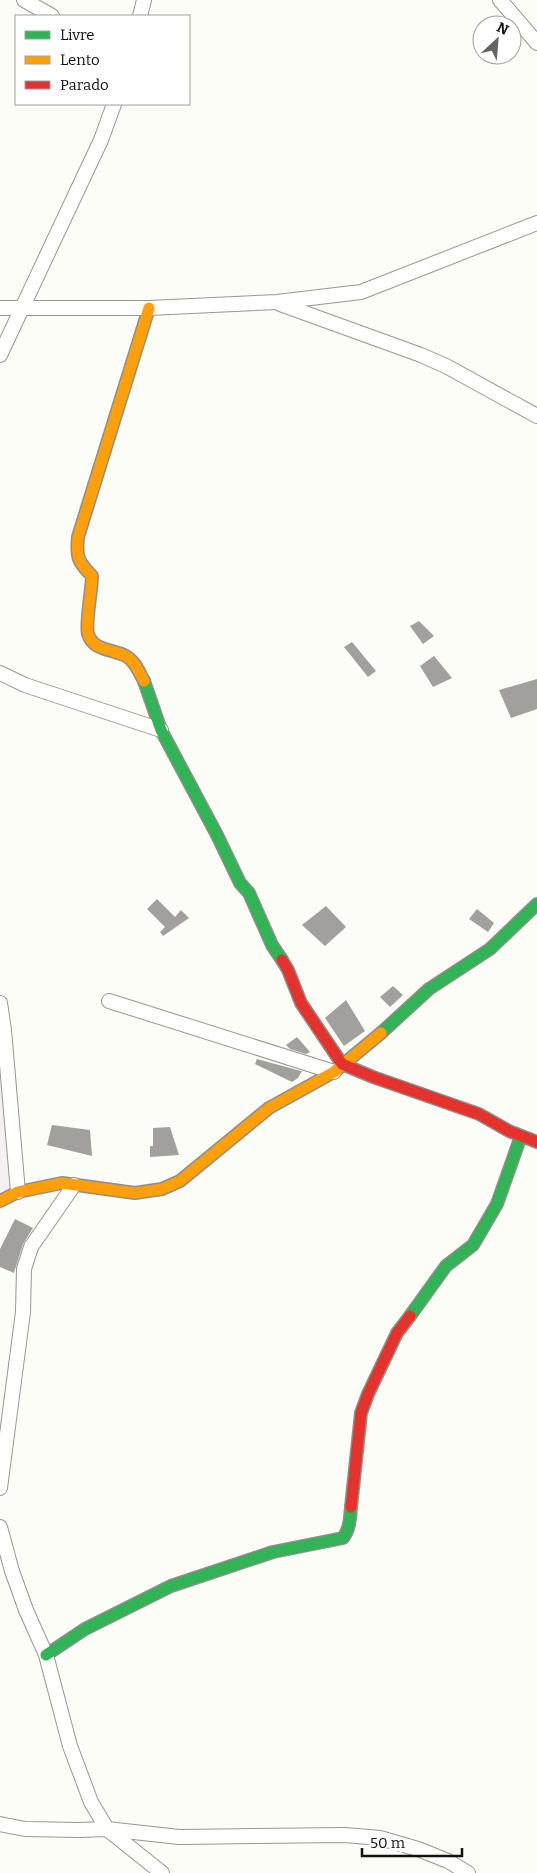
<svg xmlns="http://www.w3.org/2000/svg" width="537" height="1873" viewBox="0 0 537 1873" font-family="Bitter,serif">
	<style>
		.industrial { fill: #f5f0f2 }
		.building { fill: #a1a09c }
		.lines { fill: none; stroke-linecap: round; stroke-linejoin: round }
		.street-casing { stroke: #979795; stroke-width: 16 }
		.fast-casing { stroke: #8e8e8b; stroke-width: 14 }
		.slow-casing { stroke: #8e8e8b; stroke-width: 14 }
		.jam-casing { stroke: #8e8e8b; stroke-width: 14 }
		.street { stroke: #fffffe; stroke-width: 14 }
		.fast { stroke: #30b455; stroke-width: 11 }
		.slow { stroke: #ff9f0a; stroke-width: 11 }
		.jam { stroke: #e5322d; stroke-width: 11 }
	</style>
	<rect width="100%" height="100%" fill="#fdfdf7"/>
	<polygon class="industrial" points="0,1067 10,1191 0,1200"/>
	<g class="building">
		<polygon points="419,621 434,636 423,644 410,626"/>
		<polygon points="352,642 376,671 368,677 344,647"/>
		<polygon points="434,656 452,678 433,687 420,666"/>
		<polygon points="537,679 537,709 511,718 499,690"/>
		<polygon points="157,899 175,917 181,910 189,918 163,936 160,932 165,927 147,909"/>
		<polygon points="326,906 346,927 325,946 302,925"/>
		<polygon points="477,909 494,923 488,932 469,919"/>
		<polygon points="393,986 403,995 390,1007 380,997"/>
		<polygon points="346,1000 365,1031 344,1046 325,1018"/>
		<polygon points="297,1037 310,1052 306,1054 290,1049 286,1045"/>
		<polygon points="257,1059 301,1071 302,1071 298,1078 292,1082 255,1064"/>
		<polygon points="52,1125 90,1130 92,1156 47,1145"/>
		<polygon points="170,1127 179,1155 150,1157 150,1146 153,1146 153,1128"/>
		<polygon points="15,1219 33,1228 23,1244 14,1273 0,1267 0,1249"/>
	</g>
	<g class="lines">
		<defs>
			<g id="street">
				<polyline points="24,0 52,16"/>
				<polyline points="500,0 537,43"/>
				<polyline points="140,16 144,0"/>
				<polyline points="280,304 421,355 446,366 537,416"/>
				<polyline points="0,308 149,308 277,302 361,292 537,223"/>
				<polyline points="0,355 101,140 114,104"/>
				<polyline points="0,673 25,685 161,730"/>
				<polyline points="109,1001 334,1072"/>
				<polyline points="0,1003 4,1030 18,1192"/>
				<polyline points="0,1488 23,1312 24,1269 31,1247 74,1185"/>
				<polyline points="0,1527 12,1571 26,1610 46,1655 70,1746 91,1802 107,1829 162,1873"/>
				<polyline points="0,1824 25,1829 79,1830 107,1829 179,1837 345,1835 380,1838 418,1849 448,1861 468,1873"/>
			</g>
			<g id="fast">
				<polyline points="144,681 161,730 217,835 240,883 249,893 272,945 282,960"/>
				<polyline points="381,1033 429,989 490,949 537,904"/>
				<polyline points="410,1316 446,1266 473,1245 497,1204 521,1136"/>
				<path d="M46,1655L85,1629L171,1586L273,1552L343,1538C350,1529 350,1518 351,1507"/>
			</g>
			<g id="slow">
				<path d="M144,681C139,672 135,661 126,656C113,649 93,651 88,634C85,625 92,589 92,576C78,562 76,557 78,537L149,308"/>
				<polyline points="0,1201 18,1192 62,1183 135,1193 162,1189 180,1181 269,1108 334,1072 381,1033"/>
			</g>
			<g id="jam">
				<polyline points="282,960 288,970 301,1003 342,1064 373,1077 479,1114 509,1131 537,1142"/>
				<polyline points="351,1507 361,1413 368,1394 397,1333 410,1316"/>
			</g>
		</defs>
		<use href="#street" class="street-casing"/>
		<use href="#fast" class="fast-casing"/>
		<use href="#slow" class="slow-casing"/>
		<use href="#jam" class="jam-casing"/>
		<use href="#street" class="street"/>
		<use href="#fast" class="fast"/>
		<use href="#slow" class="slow"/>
		<use href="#jam" class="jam"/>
	</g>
	<rect x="15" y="15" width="175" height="90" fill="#ffffff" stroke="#a0a0a0"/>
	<rect x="25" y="31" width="25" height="8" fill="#30b455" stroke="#a0a0a0"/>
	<text x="60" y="40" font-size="15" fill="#111111">Livre</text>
	<rect x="25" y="56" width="25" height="8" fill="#ff9f0a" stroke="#a0a0a0"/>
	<text x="60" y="65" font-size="15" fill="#111111">Lento</text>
	<rect x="25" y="81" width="25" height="8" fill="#e5322d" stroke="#a0a0a0"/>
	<text x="60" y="90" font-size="15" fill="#111111">Parado</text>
	<g transform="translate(497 40) rotate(26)"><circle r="24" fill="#ffffff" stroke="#a0a0a0"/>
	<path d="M0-4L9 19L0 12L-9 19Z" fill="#646462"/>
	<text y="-8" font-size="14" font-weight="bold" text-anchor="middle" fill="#111111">N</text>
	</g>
	<path d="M362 1848v8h100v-8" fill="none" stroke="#111111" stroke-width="2.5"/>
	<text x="370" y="1848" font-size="15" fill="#111111" stroke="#ffffff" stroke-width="4" paint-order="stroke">50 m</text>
</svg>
